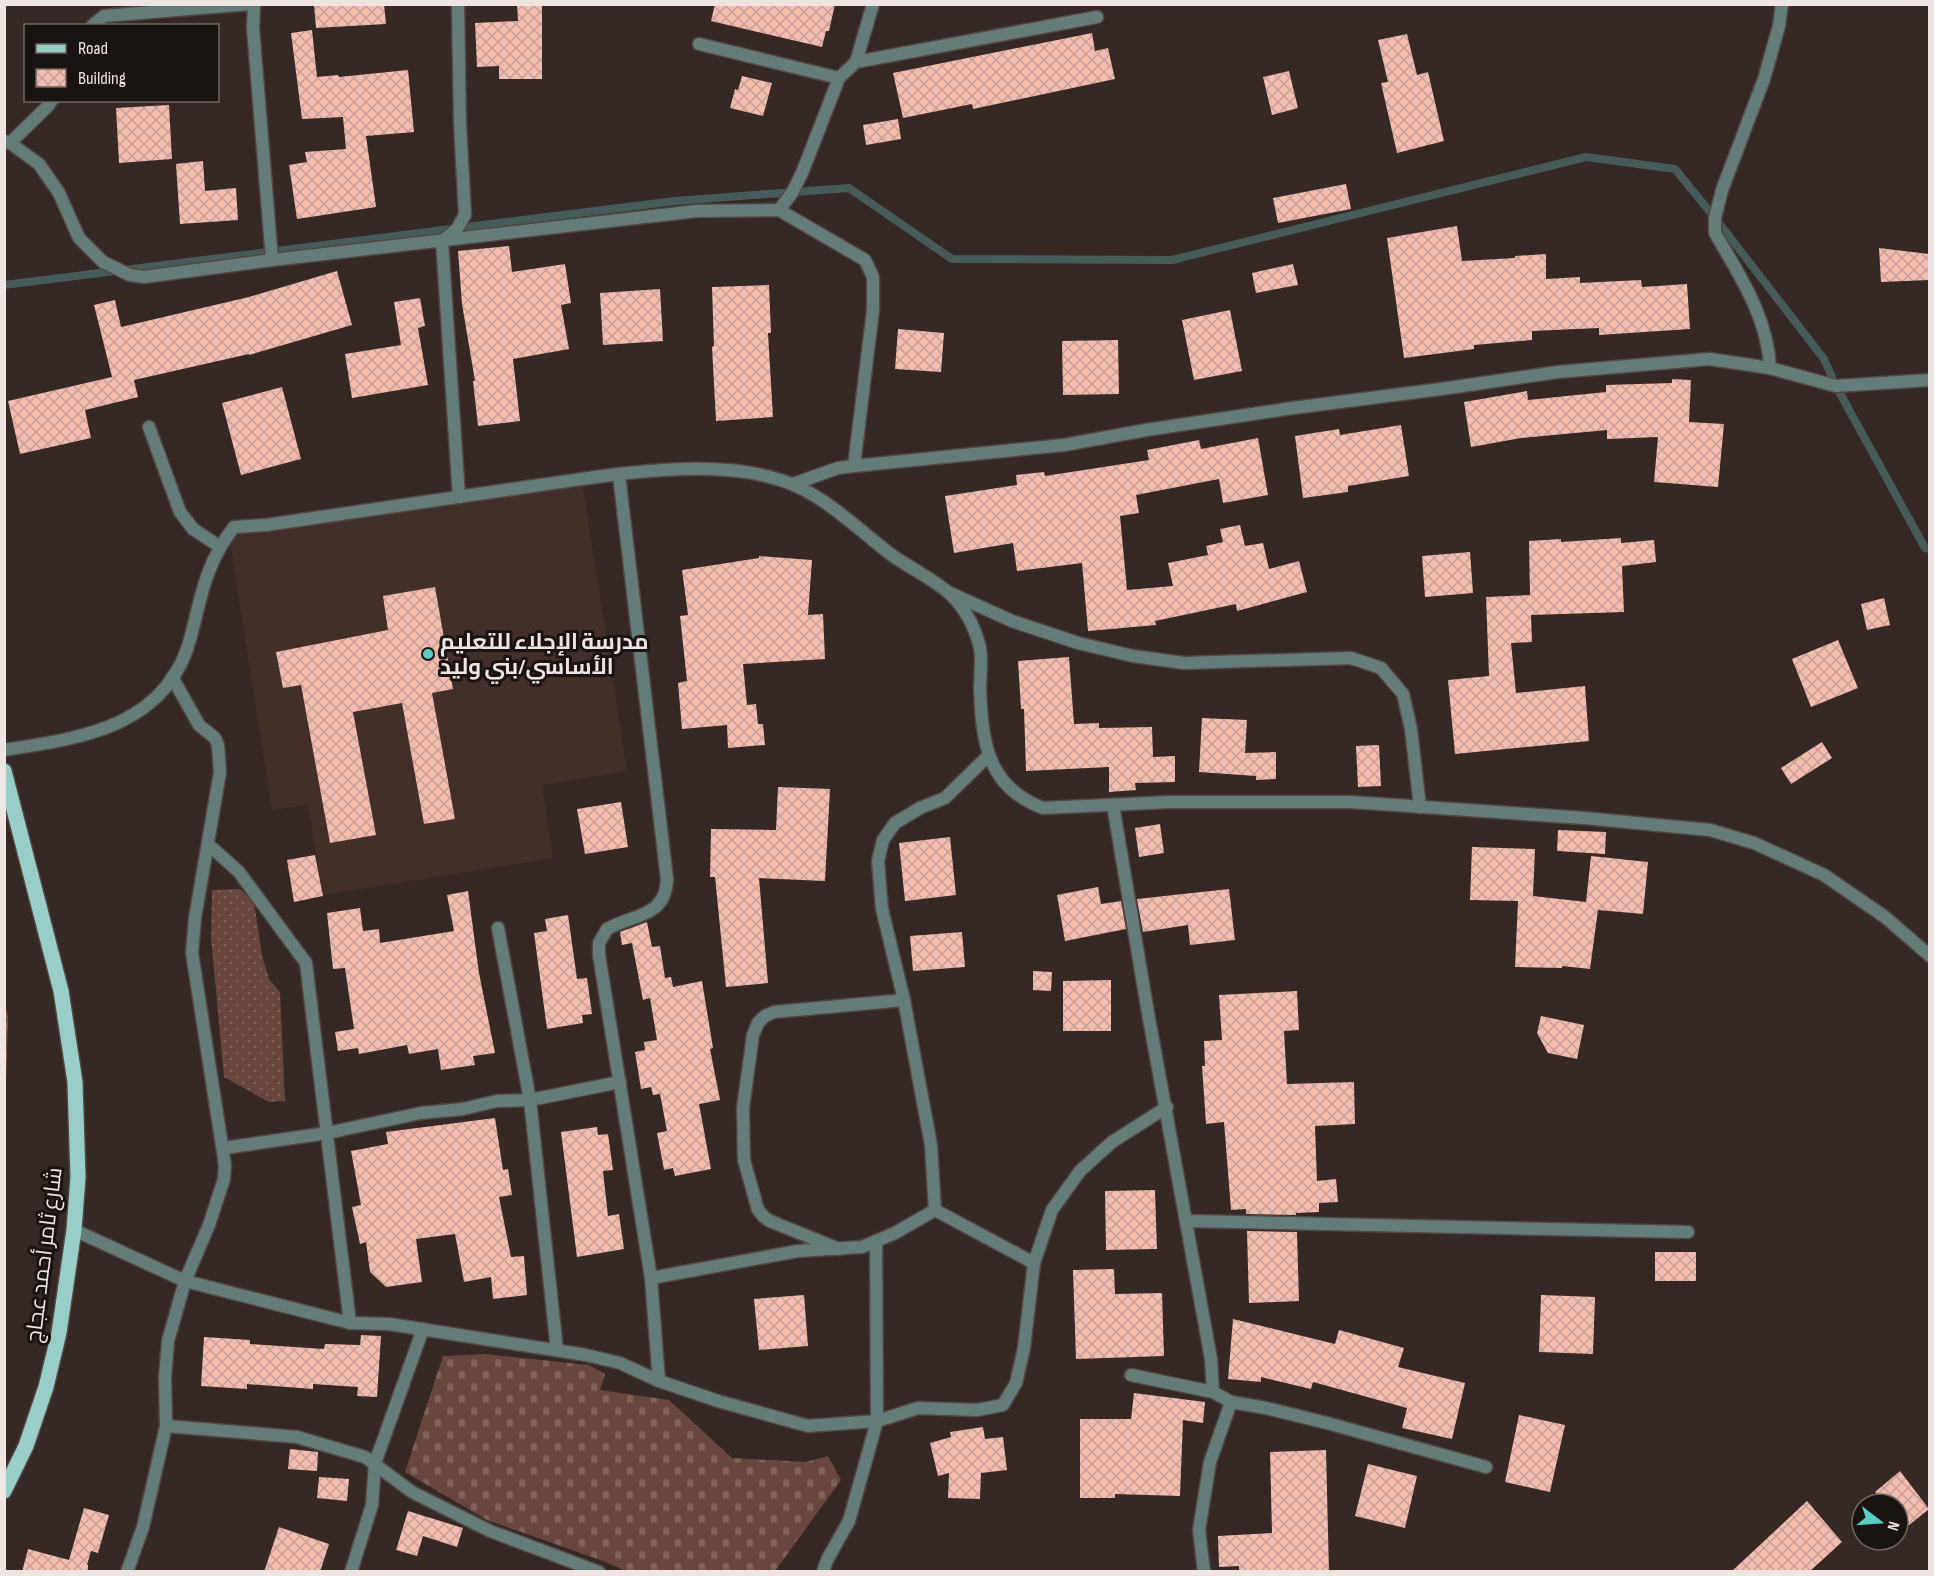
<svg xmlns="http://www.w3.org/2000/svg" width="1934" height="1576" viewBox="0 0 1934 1576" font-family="'Sofia Sans Condensed',Cairo,sans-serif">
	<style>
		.built { fill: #432f2a }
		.grass { fill: url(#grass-dots) }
		.forest { fill: url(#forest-firs) }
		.cemetery { fill: url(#cemetery-stones) }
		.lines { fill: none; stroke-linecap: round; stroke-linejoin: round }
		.stream { stroke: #475c5a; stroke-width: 8 }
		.building { fill: url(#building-cross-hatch) }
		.minor-casing { stroke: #534643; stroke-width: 15 }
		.primary-casing { stroke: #534643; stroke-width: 18 }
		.minor { stroke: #647d7a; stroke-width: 12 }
		.primary { stroke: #99cec8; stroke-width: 15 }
		.poi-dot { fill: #56cec3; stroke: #191311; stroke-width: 2 }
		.labels { text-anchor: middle; stroke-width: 6; stroke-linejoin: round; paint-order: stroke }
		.poi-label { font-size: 22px; font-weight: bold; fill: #eee5e3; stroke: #191311; text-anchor: start }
		.street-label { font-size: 22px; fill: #eee5e3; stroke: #191311 }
	</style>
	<defs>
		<pattern id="grass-dots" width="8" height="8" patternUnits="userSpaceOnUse" patternTransform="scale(1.5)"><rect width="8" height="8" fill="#69473f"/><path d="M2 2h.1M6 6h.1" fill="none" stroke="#7f615b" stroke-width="1.8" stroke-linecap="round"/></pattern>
		<pattern id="forest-firs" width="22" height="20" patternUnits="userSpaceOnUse" patternTransform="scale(1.5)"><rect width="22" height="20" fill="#7c4d43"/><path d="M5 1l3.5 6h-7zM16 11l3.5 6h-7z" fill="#8f665e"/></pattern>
		<pattern id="cemetery-stones" width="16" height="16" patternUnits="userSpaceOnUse" patternTransform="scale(1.5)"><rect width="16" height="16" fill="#69473f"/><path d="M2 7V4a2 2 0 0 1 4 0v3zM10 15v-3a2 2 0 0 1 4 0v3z" fill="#7f615b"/></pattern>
		<pattern id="building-cross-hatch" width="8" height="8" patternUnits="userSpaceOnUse" patternTransform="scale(1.5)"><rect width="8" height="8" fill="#f2bcaf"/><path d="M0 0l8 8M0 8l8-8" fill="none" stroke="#c79e94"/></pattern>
	</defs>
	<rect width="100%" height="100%" fill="#352825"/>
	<polygon class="built" points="582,480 627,771 542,785 553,858 323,895 308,805 272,810 229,536"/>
	<polygon class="grass" points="240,889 254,902 262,956 269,979 280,992 285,1101 269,1102 224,1077 211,937 212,890"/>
	<polygon class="forest" points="5,1004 8,1016 5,1119 4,1004"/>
	<polygon class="cemetery" points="485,1354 589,1365 605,1374 600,1390 669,1400 732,1458 806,1462 828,1456 841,1480 775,1571 626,1571 603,1561 487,1520 405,1472 443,1356"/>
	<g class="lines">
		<polyline class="stream" points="4,285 675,201 849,188 952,259 1172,260 1586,157 1675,169 1715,218 1824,359 1836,386 1925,548 1930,549"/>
	</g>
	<g class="building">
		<polygon points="314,4 384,4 386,24 316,28"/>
		<polygon points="517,4 542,4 542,79 499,79 499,66 477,67 475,23 518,21"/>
		<polygon points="715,4 835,4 829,31 826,31 822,47 711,21"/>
		<polygon points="312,30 317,77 338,75 339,77 408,70 414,132 366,136 376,207 297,219 289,165 307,162 305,152 346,149 343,117 302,119 291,33"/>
		<polygon points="1092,33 1095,51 1108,48 1115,79 973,109 972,104 903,118 893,73"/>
		<polygon points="1407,34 1417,75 1428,72 1444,141 1397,153 1381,83 1388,82 1378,40"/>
		<polygon points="1289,71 1298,108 1272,115 1263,77"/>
		<polygon points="742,76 772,83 763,116 730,108 735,89 738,90"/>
		<polygon points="169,105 172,159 119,163 116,108"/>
		<polygon points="898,119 901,139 866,145 863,125"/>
		<polygon points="203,161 205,191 236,188 238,220 180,224 176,164"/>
		<polygon points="1346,184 1351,209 1278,223 1273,198"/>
		<polygon points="1457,226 1462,261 1515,258 1515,256 1546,254 1546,279 1580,277 1580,283 1641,280 1642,287 1687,284 1690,329 1599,335 1599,328 1532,331 1532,340 1474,345 1474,349 1404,358 1387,238"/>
		<polygon points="509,246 512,272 565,264 571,303 561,305 569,349 513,359 520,421 478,426 473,381 475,381 462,304 458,251"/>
		<polygon points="1879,248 1929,254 1929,280 1881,282"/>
		<polygon points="1293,264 1298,285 1256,293 1252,273"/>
		<polygon points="337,271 352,325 249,355 249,354 134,380 138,397 85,410 91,438 20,454 8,401 112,377 94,305 115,300 121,327 249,297"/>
		<polygon points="769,285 771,333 768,333 773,417 716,421 712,347 714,346 712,287"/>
		<polygon points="660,289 663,341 603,345 600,293"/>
		<polygon points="420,298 425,326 418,328 428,385 352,398 345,354 401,345 394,302"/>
		<polygon points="1230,310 1242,371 1194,380 1182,320"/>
		<polygon points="898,329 944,333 941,372 895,369"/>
		<polygon points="1118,340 1119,394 1063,395 1062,341"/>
		<polygon points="1672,379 1691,380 1689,422 1724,424 1718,487 1654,482 1658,437 1607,439 1607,430 1521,438 1471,447 1464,402 1527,391 1528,400 1606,392 1606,385 1672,383"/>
		<polygon points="282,387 301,459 241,475 222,403"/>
		<polygon points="1401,425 1409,476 1348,486 1348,492 1303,498 1295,436 1339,429 1340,435"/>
		<polygon points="1258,438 1268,495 1223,503 1219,479 1136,495 1139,513 1120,516 1127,590 1173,586 1168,563 1208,555 1206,546 1223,542 1220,529 1240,525 1245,546 1263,543 1269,569 1299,561 1307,592 1237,611 1236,604 1155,621 1156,625 1088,631 1082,563 1017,571 1013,543 954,553 945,496 1017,485 1016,475 1044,472 1045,476 1149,460 1147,450 1199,440 1201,449"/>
		<polygon points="1621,538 1621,543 1654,540 1656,562 1622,566 1624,612 1531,615 1532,642 1511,643 1516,693 1585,686 1589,741 1455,754 1448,680 1489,676 1486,597 1530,595 1529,541 1561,539 1561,542"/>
		<polygon points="1470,552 1473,593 1425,597 1422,556"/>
		<polygon points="759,556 812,560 808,615 823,614 825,659 743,664 747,705 756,704 758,724 763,724 765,745 728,748 727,725 682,729 678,683 687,681 680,616 688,615 682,570 759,558"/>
		<polygon points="435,587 453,689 432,693 455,819 424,824 402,703 353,712 376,835 330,843 301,685 283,688 276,652 388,630 383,596"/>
		<polygon points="1884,598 1890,625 1867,630 1861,604"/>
		<polygon points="1838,640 1858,688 1811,707 1792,659"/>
		<polygon points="1069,657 1074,724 1099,723 1099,728 1152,727 1153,757 1175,756 1175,782 1135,783 1136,790 1109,792 1109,767 1026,771 1024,709 1021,709 1018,661"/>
		<polygon points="1202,718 1247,720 1245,753 1276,752 1276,779 1256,780 1256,776 1199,772"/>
		<polygon points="1822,742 1832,758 1791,784 1781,768"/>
		<polygon points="1379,745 1381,786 1358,787 1356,746"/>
		<polygon points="778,787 830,789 825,881 759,878 768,983 726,987 715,877 710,877 711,829 776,830"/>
		<polygon points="621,802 628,847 585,854 577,809"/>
		<polygon points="1160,824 1164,853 1139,857 1135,828"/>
		<polygon points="1558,830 1606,832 1605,854 1557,851"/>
		<polygon points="950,837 956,895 905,901 899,843"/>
		<polygon points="1472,847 1535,849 1533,896 1586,902 1591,856 1648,862 1643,914 1598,910 1590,969 1562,966 1562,968 1515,967 1518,901 1470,900"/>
		<polygon points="315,855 323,896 294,902 287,860"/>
		<polygon points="1098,887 1101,904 1121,901 1126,929 1065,941 1057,895"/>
		<polygon points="1229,889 1235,940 1190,945 1188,925 1143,932 1137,899"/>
		<polygon points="468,891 479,973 495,1053 473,1056 475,1065 441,1070 438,1049 409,1054 407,1045 359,1054 358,1048 338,1051 335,1032 354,1029 345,968 333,969 327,913 360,908 363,931 379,929 380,943 454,931 447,895"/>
		<polygon points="568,915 577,979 587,978 592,1014 582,1015 583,1023 547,1029 534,933 547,931 545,919"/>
		<polygon points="647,922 652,947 660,946 665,978 671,977 673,987 702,981 713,1048 710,1049 720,1100 699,1104 711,1169 675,1176 673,1168 664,1170 657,1133 667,1131 660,1094 653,1095 651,1087 641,1089 635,1052 645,1050 644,1042 657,1040 650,998 643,1000 632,943 622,945 620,932"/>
		<polygon points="962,932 965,967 913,971 910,936"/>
		<polygon points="1033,971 1052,972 1051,991 1033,990"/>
		<polygon points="1111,980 1111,1031 1063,1031 1063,981"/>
		<polygon points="1297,991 1299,1030 1284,1031 1287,1084 1354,1082 1355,1124 1315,1126 1317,1181 1336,1179 1338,1202 1319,1203 1319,1212 1296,1213 1296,1215 1246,1214 1246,1209 1231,1210 1224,1122 1206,1124 1202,1066 1205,1066 1204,1041 1222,1040 1219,995"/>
		<polygon points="1541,1016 1584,1025 1577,1059 1548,1053 1537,1033"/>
		<polygon points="495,1118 503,1170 508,1169 512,1195 499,1197 511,1257 524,1256 527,1295 493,1299 491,1277 464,1282 455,1234 416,1239 422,1282 386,1287 370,1272 366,1242 360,1244 352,1207 361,1205 351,1151 388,1144 386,1132"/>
		<polygon points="597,1127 598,1135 608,1134 613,1170 603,1171 608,1216 619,1214 624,1249 577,1257 561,1132"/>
		<polygon points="1155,1190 1157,1249 1106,1250 1105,1191"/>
		<polygon points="1247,1231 1297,1232 1299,1301 1249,1303"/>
		<rect x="1655" y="1252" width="41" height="29"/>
		<polygon points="1114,1269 1115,1294 1162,1293 1164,1356 1076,1359 1073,1270"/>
		<polygon points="804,1295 808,1346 759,1350 754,1299"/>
		<polygon points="1541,1295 1595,1297 1593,1354 1539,1352"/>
		<polygon points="1233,1319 1335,1344 1339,1330 1404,1348 1398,1367 1465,1383 1452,1439 1402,1428 1407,1408 1313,1382 1311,1389 1261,1377 1261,1382 1228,1379"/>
		<polygon points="361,1335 381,1336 377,1397 357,1396 358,1387 313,1384 313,1389 247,1384 247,1389 201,1386 204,1337 250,1340 250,1344 324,1349 325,1344 360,1345"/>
		<polygon points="1134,1393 1205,1402 1203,1423 1183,1420 1180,1496 1115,1494 1115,1498 1080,1498 1080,1419 1131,1419"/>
		<polygon points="1519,1415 1565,1425 1550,1492 1505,1482"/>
		<polygon points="983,1427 985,1439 1003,1437 1007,1470 981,1473 980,1499 948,1498 949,1473 938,1476 930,1443 951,1437 950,1432"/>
		<polygon points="290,1449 318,1452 317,1471 288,1469"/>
		<polygon points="1326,1450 1329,1572 1239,1572 1239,1566 1219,1567 1218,1536 1272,1533 1270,1452"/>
		<polygon points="1368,1464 1417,1476 1405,1528 1355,1516"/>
		<polygon points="1900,1471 1929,1509 1898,1534 1898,1504 1884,1504 1875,1492"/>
		<polygon points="319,1477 349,1479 347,1501 317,1498"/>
		<polygon points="1807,1501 1842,1542 1809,1572 1731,1572"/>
		<polygon points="84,1508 109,1515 98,1553 91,1551 87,1565 88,1565 88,1572 22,1572 28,1549 69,1560"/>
		<polygon points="408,1511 463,1528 457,1547 423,1536 417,1556 396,1550"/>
		<polygon points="279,1527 329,1544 320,1572 264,1572"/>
	</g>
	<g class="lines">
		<defs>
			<g id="minor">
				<polyline points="254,4 253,28 272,260"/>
				<polyline points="458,4 460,124 465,215 457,229 442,241 459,497"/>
				<polyline points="92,26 104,16 250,4"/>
				<polyline points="699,44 839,78"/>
				<polyline points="856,62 1097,17"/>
				<polyline points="4,141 10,143 39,164 59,193 79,238 103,262 130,275 144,277 272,260 697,211 779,210 865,260 873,277 873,310 854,466"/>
				<polyline points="10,143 48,106 52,100"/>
				<polyline points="779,210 792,193 802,173 839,78 856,62 873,4"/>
				<path d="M1770,368C1768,318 1740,276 1715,233V218L1722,190L1764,79L1779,26L1782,4"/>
				<polyline points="149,427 180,512 193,529 219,546"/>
				<path d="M619,475L667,879C666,917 634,914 607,929L599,943V955L651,1278L659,1381"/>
				<polyline points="793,484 838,468 854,466 1064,445 1146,430 1293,408 1441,389 1558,372 1710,359 1770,368 1836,386 1930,380"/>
				<polyline points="950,593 1012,621 1078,643 1133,656 1184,663 1351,658 1381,668 1403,694 1411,729 1420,807"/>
				<path d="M4,750C82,738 168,727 191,636C202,593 206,563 234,527L266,525C349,513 431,501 513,489C595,478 717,452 794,485C831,501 861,532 893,556C909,567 938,582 950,594C964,607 974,626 979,644C983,657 980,674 980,688C982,742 987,787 1043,808L1170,802H1351L1584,818L1710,830L1754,843L1824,875L1885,917L1930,956"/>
				<polyline points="988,756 945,798 920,808 895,823 883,840 878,861 882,909 904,1000 931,1145 935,1210 1034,1263"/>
				<polyline points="1113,805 1148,1013 1211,1359 1213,1392"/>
				<polyline points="209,845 239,872 306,963 350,1323"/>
				<polyline points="498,928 530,1100 557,1350"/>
				<polyline points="224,1148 327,1133 421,1113 463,1109 497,1101 530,1100 620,1082"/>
				<polyline points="1187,1221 1688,1232"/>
				<polyline points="74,1230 185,1281 350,1323 389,1324 586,1355 620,1363 659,1381 718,1401 808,1426 877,1421 918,1408 977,1410 1003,1405 1016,1383 1024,1348 1034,1263 1052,1210 1080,1171 1112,1142 1167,1107"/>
				<polyline points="839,1249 770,1221 764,1217 758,1210 744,1160 743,1108 753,1035 758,1023 765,1016 774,1012 904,1000"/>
				<polyline points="651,1278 798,1251 862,1247 895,1233 935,1210"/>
				<polyline points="1131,1375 1213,1392 1231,1402 1266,1408 1327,1423 1486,1467"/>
				<polyline points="166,1426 297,1437 365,1457 412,1492 490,1531 599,1572"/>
				<polyline points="127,1572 143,1527 166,1426 165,1377 168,1341 185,1281 209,1225 224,1179 225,1165 192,953 195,918 220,772 218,745 215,738 199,725 172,677"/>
				<polyline points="351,1572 372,1505 375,1463 423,1329"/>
				<polyline points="823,1572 827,1560 849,1521 877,1421 876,1241"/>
				<polyline points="1204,1572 1199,1530 1210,1462 1231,1402"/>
			</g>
			<polyline id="primary" points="4,771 61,991 75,1082 78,1177 74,1230 59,1333 46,1387 26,1446 4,1491"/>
		</defs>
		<use href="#minor" class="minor-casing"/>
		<use href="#primary" class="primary-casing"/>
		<use href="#minor" class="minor"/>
		<use href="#primary" class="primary"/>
	</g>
	<circle class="poi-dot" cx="428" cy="654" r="6"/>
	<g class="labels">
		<g class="poi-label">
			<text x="440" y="649">مدرسة الإجلاء للتعليم<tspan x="440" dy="25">الأساسي/بني وليد</tspan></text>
		</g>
		<g class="street-label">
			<text transform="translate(43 1255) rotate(-83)" y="8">شارع ثامر أحمد عجاج</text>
		</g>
	</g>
	<rect width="1934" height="1576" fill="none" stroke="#eee5e3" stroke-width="12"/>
	<rect x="24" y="24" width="195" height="78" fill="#191311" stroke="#6e6765" stroke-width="1.5"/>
	<rect x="36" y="44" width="30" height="9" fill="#99cec8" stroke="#6e6765" stroke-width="1.5"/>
	<text x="78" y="54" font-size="18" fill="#eee5e3">Road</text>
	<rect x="36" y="69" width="30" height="18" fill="url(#building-cross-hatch)" stroke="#6e6765" stroke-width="1.5"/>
	<text x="78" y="84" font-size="18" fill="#eee5e3">Building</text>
	<g transform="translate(1880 1522) rotate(107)"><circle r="28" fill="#191311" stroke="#6e6765" stroke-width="1.5"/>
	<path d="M0-4.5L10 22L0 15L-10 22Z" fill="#56cec3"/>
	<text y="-9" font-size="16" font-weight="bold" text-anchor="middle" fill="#eee5e3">N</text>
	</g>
</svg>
